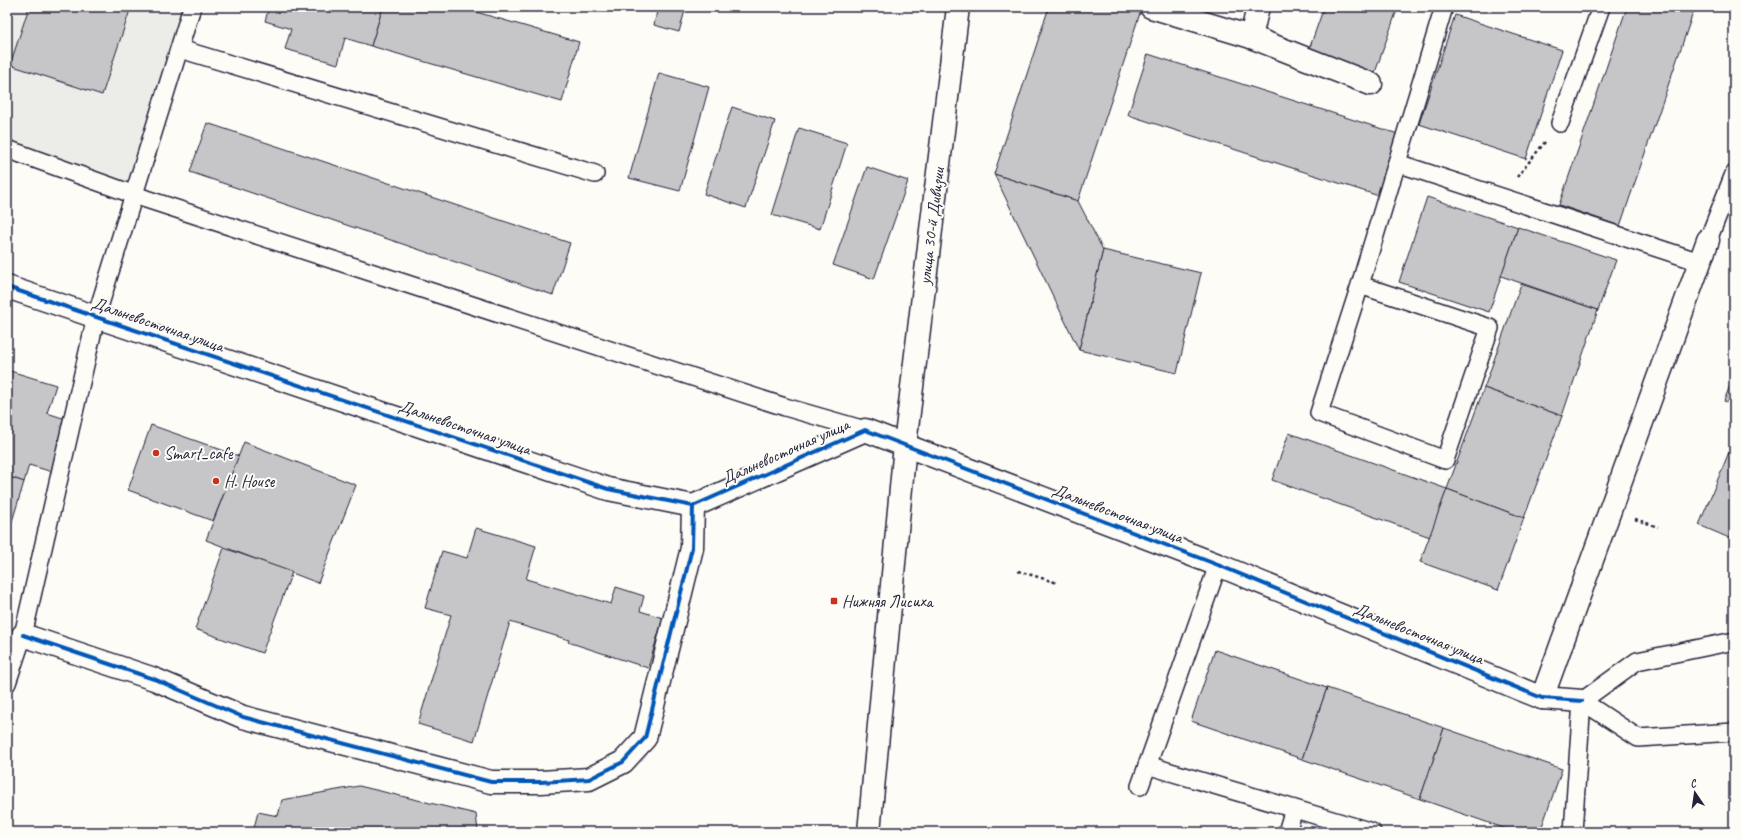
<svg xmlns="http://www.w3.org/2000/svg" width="1741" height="839" viewBox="0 0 1741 839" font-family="Caveat,sans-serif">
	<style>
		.built { fill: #ecece9 }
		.building { fill: #c6c6c8; stroke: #22223b }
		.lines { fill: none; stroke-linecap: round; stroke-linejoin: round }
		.service-casing { stroke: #22223b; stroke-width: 20 }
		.minor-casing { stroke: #22223b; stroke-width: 25 }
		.path { stroke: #22223b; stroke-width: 2.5; stroke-dasharray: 3 3; stroke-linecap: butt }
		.service { stroke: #fdfcf7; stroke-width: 17 }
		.minor { stroke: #fdfcf7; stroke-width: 22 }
		.cycleway-casing { stroke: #fdfcf7; stroke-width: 6 }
		.cycleway { stroke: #0057b8; stroke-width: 4 }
		.poi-dot { fill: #c8321e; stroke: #fdfcf7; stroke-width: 1.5 }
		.labels { text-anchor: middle; stroke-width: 4; stroke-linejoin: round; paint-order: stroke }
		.street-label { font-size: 17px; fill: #22223b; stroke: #fdfcf7 }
		.poi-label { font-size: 17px; fill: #22223b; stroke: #fdfcf7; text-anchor: start }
	</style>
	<rect width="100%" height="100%" fill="#fdfcf7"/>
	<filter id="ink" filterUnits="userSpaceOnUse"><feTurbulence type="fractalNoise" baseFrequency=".025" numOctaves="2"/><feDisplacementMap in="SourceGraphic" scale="8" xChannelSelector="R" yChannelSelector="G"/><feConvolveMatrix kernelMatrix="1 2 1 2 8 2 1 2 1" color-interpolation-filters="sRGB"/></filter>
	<g filter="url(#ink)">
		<polygon class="built" points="7,7 194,7 135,195 7,149"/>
		<g class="building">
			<polygon points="29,7 131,7 102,95 10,65"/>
			<polygon points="269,7 383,7 371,46 345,38 338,64 285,49 291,29 265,21"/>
			<polygon points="383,7 459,7 579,42 562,102 371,46"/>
			<polygon points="658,7 686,7 679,32 654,25"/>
			<polygon points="1049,7 1142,7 1078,201 994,174"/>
			<polygon points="1324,7 1398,7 1371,84 1305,61"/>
			<polygon points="1627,7 1695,7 1620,226 1559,205"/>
			<polygon points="1455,15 1562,50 1526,159 1419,124"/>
			<polygon points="1148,54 1401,135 1382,197 1128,115"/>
			<polygon points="659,73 709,87 680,191 629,178"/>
			<polygon points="732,107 775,121 746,208 704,194"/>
			<polygon points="207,123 570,243 553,295 190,172"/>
			<polygon points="799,128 847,143 820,229 772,215"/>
			<polygon points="867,167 908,181 874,279 833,265"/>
			<polygon points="994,174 1078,201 1103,250 1079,350"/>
			<polygon points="1427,197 1518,227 1489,312 1399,282"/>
			<polygon points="1518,227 1616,260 1598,310 1501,276"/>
			<polygon points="1103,250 1201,273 1177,373 1079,350"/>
			<polygon points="1521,284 1598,310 1562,416 1484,388"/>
			<polygon points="7,370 56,385 47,413 72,421 56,473 29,465 24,482 7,476"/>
			<polygon points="1734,375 1734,405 1724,401"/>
			<polygon points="1484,388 1562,416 1524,518 1447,489"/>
			<polygon points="151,425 239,456 213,521 128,490"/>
			<polygon points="1289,433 1447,489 1430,537 1272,480"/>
			<polygon points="1734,440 1734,540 1699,525"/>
			<polygon points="244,442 356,485 318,583 206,540"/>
			<polygon points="7,476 24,482 7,538"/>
			<polygon points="1447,489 1524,518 1498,590 1420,562"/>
			<polygon points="476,528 536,546 526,579 611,604 616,587 644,596 640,611 663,618 648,668 568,642 569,640 510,622 474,741 418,724 451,615 425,608 442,551 467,558"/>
			<polygon points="224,548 292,572 262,653 195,629"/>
			<polygon points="1215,650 1327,688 1302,759 1191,721"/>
			<polygon points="1327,688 1444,728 1420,799 1302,759"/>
			<polygon points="1444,728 1562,769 1540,832 1515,832 1420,799"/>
			<polygon points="359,786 476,814 478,832 253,832 258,812 278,816 282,800"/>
		</g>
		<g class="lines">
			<defs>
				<g id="service">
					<polyline points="180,49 595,174"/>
					<polyline points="1560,123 1601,7"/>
					<polyline points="7,149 146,199 785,407 865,430"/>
					<polyline points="1397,163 1700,262"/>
					<polyline points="1708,240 1734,174"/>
					<polyline points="1360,285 1490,328 1445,460 1319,413 1360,285 1444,7"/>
					<polyline points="7,683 23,635 96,317 192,7"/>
					<polyline points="1582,701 1638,738 1734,732"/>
					<polyline points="1147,765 1372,832"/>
					<polyline points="1140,786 1218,565"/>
					<polyline points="1287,832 1294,809"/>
					<polyline points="1573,832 1582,701 1637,661 1734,641"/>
				</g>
				<g id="minor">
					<polyline points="1151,7 1251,37 1258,7"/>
					<polyline points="1251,37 1371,84"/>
					<polyline points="7,287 608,489 693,506 865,430 1218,565 1542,698 1582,701"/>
					<polyline points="23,635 154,679 243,717 491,782 541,782 589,779 623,762 645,738 692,548 693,506"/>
					<polyline points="1542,698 1708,240"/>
					<polyline points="869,832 905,445 958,7"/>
				</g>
			</defs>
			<use href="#service" class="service-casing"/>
			<use href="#minor" class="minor-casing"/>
			<g class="path">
				<polyline points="1517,177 1545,142"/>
				<polyline points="1635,519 1658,527"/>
				<polyline points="1018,571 1058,583"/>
			</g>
			<use href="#service" class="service"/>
			<use href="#minor" class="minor"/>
			<defs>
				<g id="cycleway">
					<polyline points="7,287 608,489 693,506 865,430 1218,565 1542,698 1582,701"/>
					<polyline points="23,635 154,679 243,717 491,782 541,782 589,779 623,762 645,738 692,548 693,506"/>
				</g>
			</defs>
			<use href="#cycleway" class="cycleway-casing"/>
			<use href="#cycleway" class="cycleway"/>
		</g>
	</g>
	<g class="poi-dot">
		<circle cx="156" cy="453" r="4"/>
		<circle cx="216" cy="481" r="4"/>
		<rect x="830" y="597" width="8" height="8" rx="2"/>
	</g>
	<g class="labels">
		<g class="street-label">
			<text transform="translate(931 226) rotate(-83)" y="6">улица 30-й Дивизии</text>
			<text transform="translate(158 324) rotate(19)" y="6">Дальневосточная улица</text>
			<text transform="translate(465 427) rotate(19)" y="6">Дальневосточная улица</text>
			<text transform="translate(785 451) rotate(-24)" y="6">Дальневосточная улица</text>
			<text transform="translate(1118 513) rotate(21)" y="6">Дальневосточная улица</text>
			<text transform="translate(1419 633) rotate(22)" y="6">Дальневосточная улица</text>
		</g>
		<g class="poi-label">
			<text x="164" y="459">Smart_cafe</text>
			<text x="224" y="487">H. House</text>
			<text x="842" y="607">Нижняя Лисиха</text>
		</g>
	</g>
	<rect width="1741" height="839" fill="none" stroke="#fdfcf7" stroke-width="24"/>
	<rect x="12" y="12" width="1717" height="815" fill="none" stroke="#22223b" stroke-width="1.5" filter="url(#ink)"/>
	<g transform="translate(1695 793) rotate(347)" stroke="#fdfcf7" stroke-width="3" paint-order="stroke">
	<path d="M0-3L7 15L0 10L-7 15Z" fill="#22223b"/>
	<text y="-6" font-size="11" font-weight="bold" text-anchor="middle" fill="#22223b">С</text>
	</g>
</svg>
